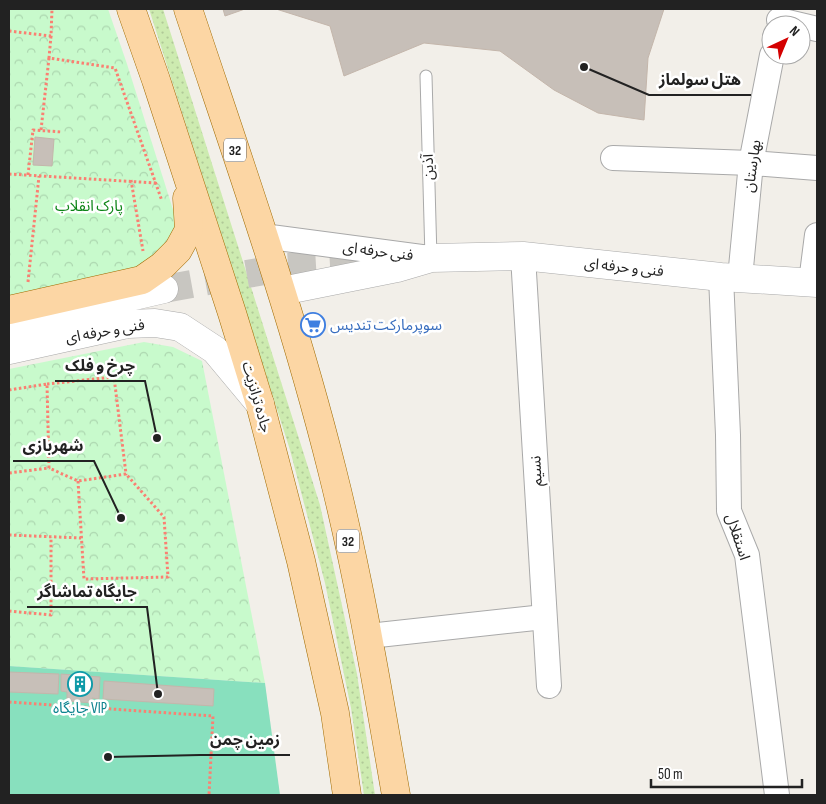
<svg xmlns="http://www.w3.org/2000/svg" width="826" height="804" viewBox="0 0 826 804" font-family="'Sofia Sans Condensed','Noto Sans Arabic',sans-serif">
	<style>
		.grass { fill: url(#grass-dots) }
		.park { fill: url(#park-crowns) }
		.pitch { fill: #88e0be }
		.building { fill: #c7bfb8; stroke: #c4b6ab }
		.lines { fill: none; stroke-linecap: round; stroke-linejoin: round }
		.tertiary-tunnel { stroke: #c8c6c1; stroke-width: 28; stroke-dasharray: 28 14; stroke-linecap: butt }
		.service-casing { stroke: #a9a9a9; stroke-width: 13 }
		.minor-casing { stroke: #a9a9a9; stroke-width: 26 }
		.tertiary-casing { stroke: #a9a9a9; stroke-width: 29 }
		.primary-casing { stroke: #a06b00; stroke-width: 29 }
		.path { stroke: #fa8072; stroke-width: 3; stroke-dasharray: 2.5 2.5; stroke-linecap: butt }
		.service { stroke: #fff; stroke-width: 11 }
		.minor { stroke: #fff; stroke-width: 24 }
		.tertiary { stroke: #fff; stroke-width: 28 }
		.primary { stroke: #fcd6a4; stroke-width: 28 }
		.labels { text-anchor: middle; stroke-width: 5; stroke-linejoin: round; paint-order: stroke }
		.shield { fill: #fff; stroke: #646464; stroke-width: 1 }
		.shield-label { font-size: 14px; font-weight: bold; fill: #222 }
		.street-label { font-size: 15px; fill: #222; stroke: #fff }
		.park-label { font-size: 15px; fill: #0c8416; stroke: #fff }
		.shop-label { font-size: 15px; fill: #366cbe; stroke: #fff; text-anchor: start }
		.culture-label { font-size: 15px; fill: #0d838f; stroke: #fff }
		.leader { fill: none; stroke: #222; stroke-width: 2 }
		.callout-dot { fill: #222; stroke: #fff; stroke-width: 2 }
		.callout-label { font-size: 16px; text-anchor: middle; font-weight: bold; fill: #222; stroke: #fff; stroke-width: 5; stroke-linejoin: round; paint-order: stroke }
	</style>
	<defs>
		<pattern id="grass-dots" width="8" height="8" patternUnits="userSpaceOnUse" patternTransform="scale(1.25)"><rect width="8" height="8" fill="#cdebb0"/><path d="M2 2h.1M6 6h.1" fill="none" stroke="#b0c997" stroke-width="1.8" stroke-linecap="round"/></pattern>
		<pattern id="park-crowns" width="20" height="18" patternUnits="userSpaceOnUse" patternTransform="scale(1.25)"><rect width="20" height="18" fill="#c8facc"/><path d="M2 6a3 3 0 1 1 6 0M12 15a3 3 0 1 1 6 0" fill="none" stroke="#acd6af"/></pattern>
	</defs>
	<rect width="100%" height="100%" fill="#f2efe9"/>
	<polygon class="grass" points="149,9 163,9 320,505 357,674 375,795 364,795 351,708 325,583 290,450"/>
	<g class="park">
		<polygon points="9,9 108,9 127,64 176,219 175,236 148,264 9,304"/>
		<polygon points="144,342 173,347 202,361 265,683 9,666 9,369"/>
	</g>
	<polygon class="pitch" points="9,666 265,683 280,795 9,795"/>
	<g class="building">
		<polygon points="223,9 245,9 225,16"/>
		<polygon points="276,9 664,9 648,58 644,120 598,113 554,90 500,51 424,43 344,76 330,26"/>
		<polygon points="35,137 54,139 52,166 33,165"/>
		<polygon points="9,672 59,674 58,694 9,692"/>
		<polygon points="61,674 100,677 99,699 92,698 92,703 67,701 67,692 61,691"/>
		<polygon points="104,681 214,689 213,706 103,699"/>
	</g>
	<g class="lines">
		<polyline class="tertiary-tunnel" points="164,289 286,267 388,261"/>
		<defs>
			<polyline id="service" points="426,76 431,258"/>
			<g id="minor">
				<polyline points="779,20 817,29"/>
				<polyline points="613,158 751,163 817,168"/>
				<polyline points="263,236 429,258"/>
				<polyline points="523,256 549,686"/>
				<polyline points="721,277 728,435 729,511 747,555 777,795"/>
				<polyline points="740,278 751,163 772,55"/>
				<polyline points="811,282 817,235"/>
				<polyline points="369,636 544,617"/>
			</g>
			<g id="tertiary">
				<polyline points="282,291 397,268 431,258 523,256 721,277 817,283"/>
				<polyline points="9,325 164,289"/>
				<polyline points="9,350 127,324 155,323 180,327 215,350 260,404"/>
			</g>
			<g id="primary">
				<polyline points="131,9 156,80 232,313 260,404 301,561 335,713 347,795"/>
				<path d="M188,9C239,162 293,314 332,470C359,577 377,686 396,795"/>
				<polyline points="9,310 142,280 162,266 178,250 189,230 187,198"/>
			</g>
		</defs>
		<use href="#service" class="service-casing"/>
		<use href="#minor" class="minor-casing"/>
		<use href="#tertiary" class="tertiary-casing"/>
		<use href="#primary" class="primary-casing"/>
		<g class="path">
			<polyline points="9,31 51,36 52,9"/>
			<polyline points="51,36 49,58 115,68 162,201"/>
			<polyline points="41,130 49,58"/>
			<polyline points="9,174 156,183"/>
			<polyline points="28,175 33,130 62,132"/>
			<polyline points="131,180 143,251"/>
			<polyline points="28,282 39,176"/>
			<polyline points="47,384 114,377 126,474 78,481 49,468"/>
			<polyline points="9,390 47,384 49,468 9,473"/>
			<polyline points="78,481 84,579 168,577 164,517 126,474"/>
			<polyline points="9,535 81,538"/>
			<polyline points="9,611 51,615 51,537"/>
			<polyline points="9,702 213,716 209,795"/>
		</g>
		<use href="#service" class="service"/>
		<use href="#minor" class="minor"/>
		<use href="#tertiary" class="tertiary"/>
		<use href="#primary" class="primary"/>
	</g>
	<defs>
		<symbol id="supermarket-ring" viewBox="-11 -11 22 22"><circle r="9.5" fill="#fff" stroke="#3f7fe0" stroke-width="1.5"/><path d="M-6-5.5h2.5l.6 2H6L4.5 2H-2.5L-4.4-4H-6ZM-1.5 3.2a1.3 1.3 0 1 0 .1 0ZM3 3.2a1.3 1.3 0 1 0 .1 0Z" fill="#3f7fe0"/></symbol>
		<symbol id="building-ring" viewBox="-11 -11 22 22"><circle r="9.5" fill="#fff" stroke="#0f9aa8" stroke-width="1.5"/><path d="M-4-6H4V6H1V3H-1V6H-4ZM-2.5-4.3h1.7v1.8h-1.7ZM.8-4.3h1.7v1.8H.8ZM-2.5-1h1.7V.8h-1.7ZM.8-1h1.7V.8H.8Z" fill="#0f9aa8"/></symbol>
	</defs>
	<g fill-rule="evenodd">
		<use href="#supermarket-ring" x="299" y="311" width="28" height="28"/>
		<use href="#building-ring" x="66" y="670" width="28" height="28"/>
	</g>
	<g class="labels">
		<g class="shield">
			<rect x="224" y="138.5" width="22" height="23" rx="4"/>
			<rect x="337" y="529.5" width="22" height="23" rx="4"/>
		</g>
		<g class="shield-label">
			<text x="235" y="155">32</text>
			<text x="348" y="546">32</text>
		</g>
		<g class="street-label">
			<text transform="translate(752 166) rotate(-82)" y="5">بهارستان</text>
			<text transform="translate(428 167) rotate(-92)" y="5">آذین</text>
			<text transform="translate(378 251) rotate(7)" y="5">فنی حرفه ای</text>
			<text transform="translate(624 267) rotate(6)" y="5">فنی و حرفه ای</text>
			<text transform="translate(105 331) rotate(-10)" y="5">فنی و حرفه ای</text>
			<text transform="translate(257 397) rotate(74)" y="5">جاده ترانزیت</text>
			<text transform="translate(536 471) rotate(-93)" y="5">نسيم</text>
			<text transform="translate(738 537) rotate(72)" y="5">استقلال</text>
		</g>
		<g class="park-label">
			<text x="89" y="211">پارک انقلاب</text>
		</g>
		<g class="shop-label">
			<text x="330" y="330">سوپرمارکت تندیس</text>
		</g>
		<g class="culture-label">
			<text x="80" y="713">جایگاه VIP</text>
		</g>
	</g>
	<path class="leader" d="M584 67L649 95H751M157 438L145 381H55M121 518L94 461H13M158 694L147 607H27M108 757L200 755H290"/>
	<g class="callout-dot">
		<circle cx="584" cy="67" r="5"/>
		<circle cx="157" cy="438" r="5"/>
		<circle cx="121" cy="518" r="5"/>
		<circle cx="158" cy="694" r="5"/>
		<circle cx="108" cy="757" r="5"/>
	</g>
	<g class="callout-label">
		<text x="700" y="85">هتل سولماز</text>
		<text x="100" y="371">چرخ و فلک</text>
		<text x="53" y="451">شهربازی</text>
		<text x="87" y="597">جایگاه تماشاگر</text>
		<text x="245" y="745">زمین چمن</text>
	</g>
	<rect width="826" height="804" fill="none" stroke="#222222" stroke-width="20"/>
	<g transform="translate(786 40) rotate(44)"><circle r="24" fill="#ffffff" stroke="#a7a7a7"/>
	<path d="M0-4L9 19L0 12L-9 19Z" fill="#d40000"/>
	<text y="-8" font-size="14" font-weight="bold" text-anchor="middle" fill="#222222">N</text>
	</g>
	<path d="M651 779v8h151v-8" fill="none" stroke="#222222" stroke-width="2.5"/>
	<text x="658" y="779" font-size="15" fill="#222222" stroke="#ffffff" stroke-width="4" paint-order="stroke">50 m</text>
</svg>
